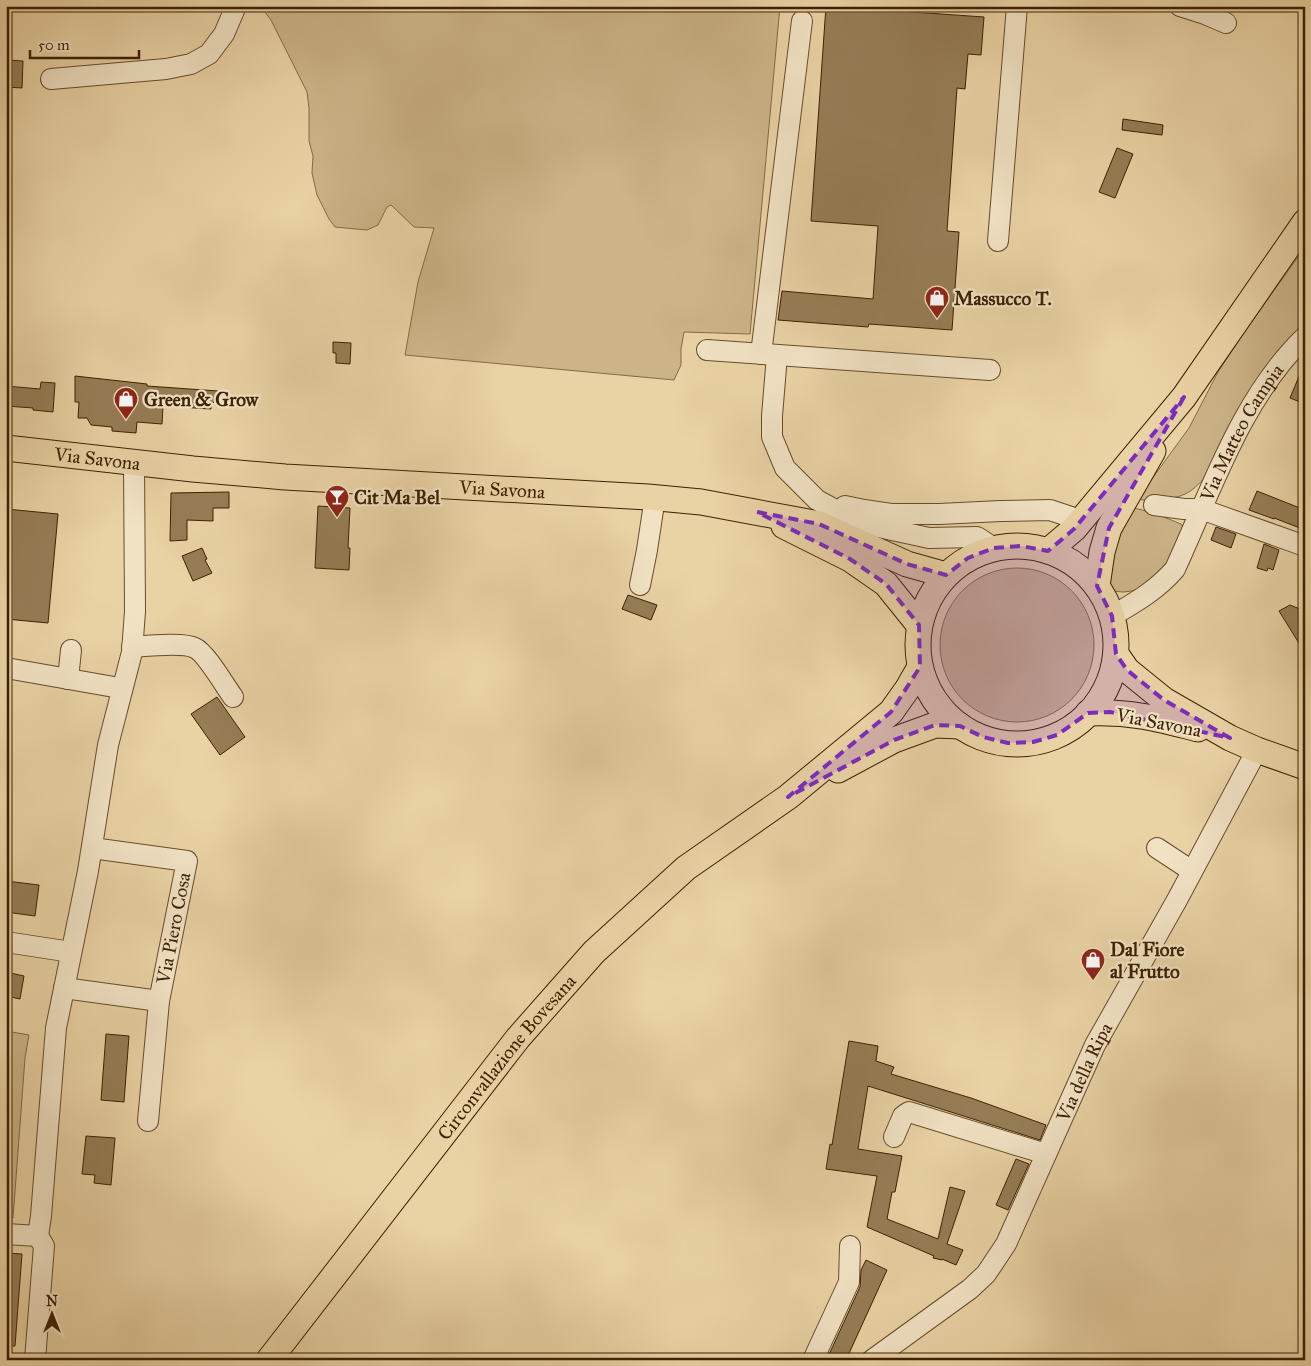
<svg xmlns="http://www.w3.org/2000/svg" width="1311" height="1366" font-family="'IM FELL Great Primer',serif">
  <style>
    .green { fill: #ccb488; stroke: #846a45 }
    .building { fill: #967d56; stroke: #3c2102 }
    .lines { fill: none; stroke-linecap: round; stroke-linejoin: round }
    .minor-casing { stroke: #674d2a; stroke-width: 22 }
    .major-casing { stroke: #3c2102; stroke-width: 27 }
    .path { stroke: #3c2102; stroke-width: 2.5; stroke-dasharray: 4 2.5; stroke-linecap: butt }
    .minor { stroke: #f1e2c4; stroke-width: 20 }
    .major { stroke: #e9d2a4; stroke-width: 25 }
    .marked { fill: #7b2cbf; fill-opacity: 0.2; stroke: #7b2cbf; stroke-width: 4; stroke-dasharray: 10 6; stroke-linejoin: round }
    .labels { text-anchor: middle; stroke-width: 4.5; stroke-linejoin: round; paint-order: stroke }
    .poi-label { font-size: 19px; font-weight: bold; fill: #3c2102; stroke: #f1e2c4; text-anchor: start }
    .street-label { font-size: 19px; fill: #3c2102; stroke: #f1e2c4 }
  </style>
  <rect width="100%" height="100%" fill="#e9d2a4"/>
  <filter id="stains"><feTurbulence type="fractalNoise" baseFrequency=".004" numOctaves="4"/><feColorMatrix values="0 0 0 0 .2 0 0 0 0 .09 0 0 0 0 .02 0 0 0 .5 -.17"/></filter>
  <radialGradient id="worn" r=".72"><stop offset=".6" stop-color="#630" stop-opacity="0"/><stop offset="1" stop-color="#630" stop-opacity=".3"/></radialGradient>
  <g class="green">
    <path d="M264,6H780L750,334L684,332L681,349V365L674,380L405,355L418,282L434,228L414,227L391,205L387,207L378,225L367,230L335,227L329,219L317,195L312,173L313,156L309,141V108L307,92L271,20L264,11Z"/>
    <path d="M1305,247V320L1301,329L1207,476C1200,482 1194,490 1185,494C1173,500 1155,499 1142,500L1138,498L1189,428L1218,372L1243,334Z"/>
    <path d="M1130,507L1154,513L1181,524L1183,527L1163,573L1151,583L1132,591L1123,592L1113,591L1109,586L1111,554Z"/>
    <circle cx="1017" cy="645" r="77"/>
    <path d="M6,1031L29,1035L25,1058L13,1218L6,1217Z"/>
  </g>
  <g class="building">
    <path d="M826,6L984,17L981,55L968,54L965,89L957,88L947,231L959,232L952,330L869,324L868,327L778,320L782,291L873,299L878,226L811,221Z"/>
    <path d="M6,60L23,61L22,88L6,87Z"/>
    <path d="M1123,119L1163,125L1162,135L1122,130Z"/>
    <path d="M1117,148L1133,154L1115,198L1099,192Z"/>
    <path d="M333,342L351,343L350,364L336,363V353H333Z"/>
    <path d="M1305,362V404L1290,398Z"/>
    <path d="M75,376L147,384V386L218,391V403L211,402V409L163,406L162,424L137,422L136,433L112,431V427L91,425L87,418H78L79,402H75Z"/>
    <path d="M41,382L55,383L53,412L33,410V408L6,406V386L40,389Z"/>
    <path d="M1257,491L1305,510V530L1274,518V519L1249,510Z"/>
    <path d="M229,492V508H213V521L187,520V540L170,541L171,493Z"/>
    <path d="M318,506L350,508L348,548H350L349,570L315,568Z"/>
    <path d="M6,509L58,514L48,623L6,619Z"/>
    <path d="M1216,527L1236,534L1231,548L1211,540Z"/>
    <path d="M1264,544L1279,550L1273,570L1268,568L1267,571L1257,568Z"/>
    <path d="M202,548L207,559L205,560L212,573L193,581L182,556Z"/>
    <path d="M628,595L657,605L651,620L622,609Z"/>
    <path d="M1290,605L1305,611V653L1279,611Z"/>
    <path d="M217,697L245,737L220,755L191,714Z"/>
    <path d="M6,881L39,885L35,916L6,912Z"/>
    <path d="M6,972L24,976L20,999L6,996Z"/>
    <path d="M106,1034L129,1036L124,1102L101,1100Z"/>
    <path d="M849,1041L878,1046L876,1061L894,1067L891,1074L971,1098L1046,1125L1040,1140L868,1086L858,1149L902,1156L895,1192H892L887,1219L938,1239L950,1187L965,1191L947,1244L963,1250L956,1265L942,1259V1260L933,1258L934,1256L867,1227L877,1176L826,1169L830,1144L832,1145Z"/>
    <path d="M86,1136L115,1138L111,1185L94,1183L95,1175L82,1174Z"/>
    <path d="M1016,1159L1029,1164L1008,1210L996,1205Z"/>
    <path d="M6,1253L22,1254L15,1346H6Z"/>
    <path d="M866,1260L887,1270L846,1360H828L827,1359L860,1287L861,1270Z"/>
  </g>
  <g class="lines">
    <defs>
      <g id="minor">
        <path d="M1180,6L1205,14L1226,23"/>
        <path d="M51,79L166,69L191,64L209,54L224,34L236,6"/>
        <path d="M998,241L1017,6"/>
        <path d="M707,350L990,370"/>
        <path d="M761,354L802,21"/>
        <path d="M777,355L772,416V437L785,468L817,500L860,523L929,538L977,537L994,548"/>
        <path d="M1154,505L1184,509H1201L1305,546"/>
        <path d="M845,506L864,510L891,514H939L1001,511L1050,510L1080,520"/>
        <path d="M640,585L647,550L655,497"/>
        <path id="s1" d="M1112,616C1136,602 1157,590 1175,569C1211,491 1242,397 1305,337"/>
        <path d="M132,647C146,646 184,642 195,648C206,653 225,686 233,697"/>
        <path d="M6,668L114,687L122,690"/>
        <path d="M68,679L71,650"/>
        <path d="M92,848L187,861L159,1001L148,1121"/>
        <path d="M1157,848L1192,871"/>
        <path d="M6,942L71,952"/>
        <path d="M64,988L159,1001"/>
        <path d="M894,1137L903,1116L909,1112L1046,1154"/>
        <path d="M6,1234L38,1236"/>
        <path d="M35,1360L44,1246L38,1236L41,1216L56,1028L88,871L108,745L132,652L135,611L134,462"/>
        <path d="M813,1360L849,1282L850,1246"/>
        <path id="s2" d="M872,1360L970,1289L986,1274L1006,1244L1095,1045L1177,900L1257,750"/>
      </g>
      <g id="major">
        <path id="s3" d="M6,448L193,469L285,477L648,497L701,502L819,524L907,564L946,575"/>
        <path d="M784,526L850,559L886,584L919,625"/>
        <circle cx="1017" cy="645" r="99"/>
        <path d="M1048,551L1074,529L1184,397L1305,222"/>
        <path d="M1097,586L1102,552L1109,528L1153,451"/>
        <path d="M1116,654L1127,670L1164,700L1230,738L1257,750L1305,767"/>
        <path d="M1088,713C1129,711 1159,719 1198,729"/>
        <path d="M838,770L894,740L935,725L960,726"/>
        <path id="s4" d="M269,1360L518,1038L594,952L686,868L788,797L891,712L908,688L920,667"/>
      </g>
    </defs>
    <use href="#minor" class="minor-casing"/>
    <use href="#major" class="major-casing"/>
    <path class="path" d="M6,1036L9,1028"/>
    <use href="#minor" class="minor"/>
    <use href="#major" class="major"/>
  </g>
  <path class="marked" d="M1184,397L1109,528L1097,586L1112,616L1116,654L1127,670L1164,700L1230,738L1110,712L1088,713L1057,735L1033,742L1008,743L983,737L960,726L935,725L894,740L788,797L891,712L920,667L919,625L886,584L850,559L757,512L819,524L907,564L946,575L968,558L994,548L1021,546L1048,551L1074,529Z"/>
  <defs>
    <symbol id="shop-pin" viewBox="-11 -11 22 30"><path d="M0 17L-7.5 6A9.5 9.5 0 1 1 7.5 6Z" fill="#8f2418" stroke="#f1e2c4"/><path d="M-5-2.5h2.3a2.7 3.5 0 0 1 5.4 0H5L5.5 6h-11ZM-1.5-2.5h3a1.5 2.3 0 0 0-3 0Z" fill="#fff"/></symbol>
    <symbol id="bar-pin" viewBox="-11 -11 22 30"><path d="M0 17L-7.5 6A9.5 9.5 0 1 1 7.5 6Z" fill="#8f2418" stroke="#f1e2c4"/><path d="M-6-5H6L.8 .8V4.5H3.5V6h-7V4.5H-.8V.8Z" fill="#fff"/></symbol>
  </defs>
  <g fill-rule="evenodd">
    <use href="#shop-pin" x="923" y="284" width="28" height="38"/>
    <use href="#shop-pin" x="112" y="385" width="28" height="38"/>
    <use href="#bar-pin" x="323" y="483" width="28" height="38"/>
    <use href="#shop-pin" x="1079" y="946" width="28" height="38"/>
  </g>
  <g class="labels">
    <g class="poi-label">
      <text x="954" y="305">Massucco T.</text>
      <text x="144" y="406">Green &amp; Grow</text>
      <text x="354" y="504">Cit Ma Bel</text>
      <text x="1110" y="956">Dal Fiore<tspan x="1110" dy="22">al Frutto</tspan></text>
    </g>
    <g class="street-label">
      <text dy="7" stroke="none"><textPath href="#s1" startOffset="231">Via Matteo Campia</textPath></text>
      <text dy="7" stroke="none"><textPath href="#s3" startOffset="92">Via Savona</textPath></text>
      <text dy="7" stroke="none"><textPath href="#s3" startOffset="498">Via Savona</textPath></text>
      <text transform="translate(1159 722) rotate(11)" y="7">Via Savona</text>
      <text transform="translate(173 928) rotate(-79)" y="7">Via Piero Cosa</text>
      <text dy="7" stroke="none"><textPath href="#s4" startOffset="385">Circonvallazione Bovesana</textPath></text>
      <text dy="7" stroke="none"><textPath href="#s2" startOffset="368">Via della Ripa</textPath></text>
    </g>
  </g>
  <rect width="1311" height="1366" fill="none" stroke="#e9d2a4" stroke-width="25"/>
  <rect x="8" y="8" width="1296" height="1351" fill="none" stroke="#3c2102" stroke-width="2.5"/>
  <rect x="12" y="12" width="1286" height="1341" fill="none" stroke="#3c2102"/>
  <g transform="translate(52 1314)" stroke="#f1e2c4" stroke-width="4" paint-order="stroke">
  <path d="M0-4L9 19L0 12L-9 19Z" fill="#3c2102"/>
  <text y="-8" font-size="14" font-weight="bold" text-anchor="middle" fill="#3c2102">N</text>
  </g>
  <path d="M30 50v8h109v-8" fill="none" stroke="#3c2102" stroke-width="2.5"/>
  <text x="38" y="50" font-size="15" fill="#3c2102" stroke="#f1e2c4" stroke-width="4" paint-order="stroke">50 m</text>
  <rect width="100%" height="100%" filter="url(#stains)"/>
  <rect width="100%" height="100%" fill="url(#worn)"/>
</svg>
